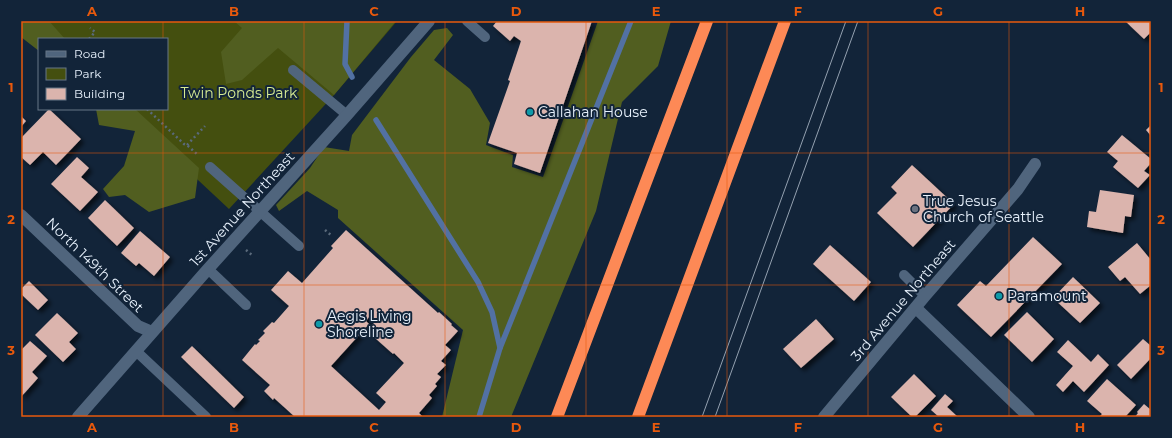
<svg xmlns="http://www.w3.org/2000/svg" width="1172" height="438" font-family="Montserrat,sans-serif">
  <style>
    .green { fill: #444f0f }
    .forest { fill: #515e20 }
    .lines { fill: none; stroke-linecap: round; stroke-linejoin: round }
    .stream { stroke: #5271a3; stroke-width: 5.5 }
    .building { fill: #dbb4ad; fill-rule: evenodd; filter: url(#shadow) }
    .path { stroke: #5a6a7b; stroke-width: 2.5; stroke-dasharray: 2 3; stroke-linecap: butt }
    .service { stroke: #50657d; stroke-width: 10 }
    .minor { stroke: #50657d; stroke-width: 12 }
    .tertiary { stroke: #50657d; stroke-width: 12 }
    .motorway { stroke: #fd8956; stroke-width: 12 }
    .tram { stroke: #94a1b0; stroke-width: 1 }
    .grid { fill: none; stroke: #e8590c; stroke-width: 1; stroke-opacity: 0.55 }
    .culture-dot { fill: #0f9aa8; stroke: #122439; stroke-width: 1.5 }
    .worship-dot { fill: #6b7280; stroke: #122439; stroke-width: 1.5 }
    .labels { text-anchor: middle; stroke-width: 4; stroke-linejoin: round; paint-order: stroke }
    .park-label { font-size: 14px; fill: #d7ec92; stroke: #122439 }
    .poi-label { font-size: 14px; fill: #e7f1fc; stroke: #122439; text-anchor: start }
    .street-label { font-size: 14px; fill: #e7f1fc; stroke: #122439 }
    .neatline { fill: none; stroke: #e8590c; stroke-width: 1.5 }
    .grid-label { font-size: 13px; text-anchor: middle; font-weight: bold; fill: #e8590c }
  </style>
  <defs>
    <filter id="shadow"><feDropShadow dx="3.5" dy="3.5" stdDeviation="2" flood-color="#0009"/></filter>
  </defs>
  <rect width="100%" height="100%" fill="#122439"/>
  <path class="green" d="M27,21H397L334,95L229,209L122,109H167V39H47Z"/>
  <g class="forest">
    <path d="M21,21H49L65,39H39V51L21,37Z"/>
    <path d="M234,21H396L334,95L278,48L242,80L226,84L221,52L242,28Z"/>
    <path d="M598,21H671L658,66L622,102L596,211L511,417H442L463,330L338,218V210L307,191L279,211L276,205L310,168L324,147L349,151L352,135L411,57L434,30L447,28L453,35L434,60L470,89L490,123L486,145L513,155L512,167L543,177Z"/>
    <path d="M96,109H135L199,168L195,198L149,212L125,195L109,197L103,189L124,166L135,131L99,125Z"/>
  </g>
  <g class="lines">
    <g class="stream">
      <path d="M347,21L345,64L352,77"/>
      <path d="M376,120L478,282L492,312L500,348L479,417"/>
      <path d="M500,348L631,21"/>
    </g>
  </g>
  <g class="building">
    <path d="M497,21H592L540,173L514,164L517,153L488,143L510,81L508,80L521,41L514,36L510,41L493,26Z"/>
    <path d="M1125,21H1151V32L1144,39Z"/>
    <path d="M49,109L81,139L56,165L43,152L30,165L21,157V138Z"/>
    <path d="M21,116L26,121L21,127Z"/>
    <path d="M1151,125V136L1146,130Z"/>
    <path d="M1122,135L1151,159V163L1144,171L1150,175L1138,188L1113,167L1118,161L1107,152Z"/>
    <path d="M77,157L89,168L81,177L98,192L80,211L51,184Z"/>
    <path d="M912,165L954,204L913,247L877,213L897,193L891,187Z"/>
    <path d="M1100,190L1134,195L1131,217L1125,216L1123,233L1087,227L1089,211L1096,212Z"/>
    <path d="M105,200L134,228L117,246L88,218Z"/>
    <path d="M346,230L438,313L439,312L452,324L451,325L458,331L445,345L451,350L441,361L446,365L437,374L441,377L435,384L437,386L429,395L432,398L419,413L423,417H295L274,398L273,400L264,391L270,385L242,360L255,344L256,345L260,341L258,340L265,333L263,331L272,322L274,323L289,306L271,290L288,271L302,283L333,248L331,246ZM369,317L375,322L368,330L376,337L375,338L393,354L394,353L404,363L376,393L386,402L379,410L331,366L369,324L366,321Z"/>
    <path d="M140,231L170,257L154,276L139,263L136,266L121,253Z"/>
    <path d="M1033,237L1062,264L991,337L957,305L980,281L986,286Z"/>
    <path d="M1137,243L1151,260V285L1140,294L1125,277L1120,281L1108,267Z"/>
    <path d="M830,245L871,282L854,301L813,264Z"/>
    <path d="M1073,277L1100,303L1080,323L1053,298Z"/>
    <path d="M29,281L48,300L38,310L21,294V289Z"/>
    <path d="M1027,312L1054,339L1032,362L1004,335Z"/>
    <path d="M57,313L78,333L69,342L76,349L63,362L35,335Z"/>
    <path d="M816,319L834,339L801,368L783,349Z"/>
    <path d="M1143,339L1151,346V358L1131,379L1117,365Z"/>
    <path d="M1068,340L1091,362L1098,354L1109,365L1084,392L1073,381L1063,392L1056,385L1073,366L1057,352Z"/>
    <path d="M30,341L47,356L32,372L38,378L21,397V350Z"/>
    <path d="M192,346L244,397L234,408L181,357Z"/>
    <path d="M914,374L936,396L915,417H912L891,397Z"/>
    <path d="M1107,379L1136,405L1125,417H1099L1102,414L1087,401Z"/>
    <path d="M945,394L953,401L947,407L958,417H939L931,410Z"/>
    <path d="M1144,404L1151,410V417H1135L1138,413L1137,412Z"/>
  </g>
  <g class="lines">
    <g class="path">
      <path d="M89,39L95,32L90,28"/>
      <path d="M147,109L184,144L187,145L198,155"/>
      <path d="M187,145L205,126"/>
      <path d="M325,230L332,236"/>
      <path d="M246,250L252,255"/>
    </g>
    <g class="service">
      <path d="M467,21L485,37"/>
      <path d="M293,70L347,115"/>
      <path d="M210,167L299,246"/>
      <path d="M208,269L246,305"/>
      <path d="M904,275L925,296"/>
      <path d="M136,351L206,417"/>
    </g>
    <g class="minor">
      <path d="M21,215L138,326L152,332"/>
      <path d="M916,308L1029,417"/>
      <path d="M824,417L925,296L1018,189L1035,164"/>
    </g>
    <path class="tertiary" d="M78,417L208,269L347,115L429,21"/>
    <g class="motorway">
      <path d="M557,417L707,21"/>
      <path d="M638,417L785,21"/>
    </g>
    <g class="tram">
      <path d="M702,417L846,21"/>
      <path d="M715,417L858,21"/>
    </g>
  </g>
  <path class="grid" d="M163,21V39M304,21V417M445,21V417M586,21V417M727,21V417M868,21V417M1009,21V417M163,109V417M21,153H1151M21,285H1151"/>
  <g class="culture-dot">
    <circle cx="530" cy="112" r="4"/>
    <circle cx="999" cy="296" r="4"/>
    <circle cx="319" cy="324" r="4"/>
  </g>
  <circle class="worship-dot" cx="915" cy="209" r="4"/>
  <g class="labels">
    <g class="park-label">
      <text x="239" y="98">Twin Ponds Park</text>
    </g>
    <g class="poi-label">
      <text x="538" y="117">Callahan House</text>
      <text x="923" y="206">True Jesus<tspan x="923" dy="16">Church of Seattle</tspan></text>
      <text x="1007" y="301">Paramount</text>
      <text x="327" y="321">Aegis Living<tspan x="327" dy="16">Shoreline</tspan></text>
    </g>
    <g class="street-label">
      <text transform="translate(242 209) rotate(-48)" y="5">1st Avenue Northeast</text>
      <text transform="translate(95 265) rotate(44)" y="5">North 149th Street</text>
      <text transform="translate(903 300) rotate(-50)" y="5">3rd Avenue Northeast</text>
    </g>
  </g>
  <rect width="1172" height="438" fill="none" stroke="#122439" stroke-width="44"/>
  <rect x="38" y="38" width="130" height="72" fill="#122439" stroke="#677687"/>
  <rect x="46" y="51" width="20" height="6" fill="#50657d" stroke="#677687"/>
  <text x="74" y="58" font-size="12" fill="#e7f1fc">Road</text>
  <rect x="46" y="68" width="20" height="12" fill="#444f0f" stroke="#677687"/>
  <text x="74" y="78" font-size="12" fill="#e7f1fc">Park</text>
  <rect x="46" y="88" width="20" height="12" fill="#dbb4ad" stroke="#677687"/>
  <text x="74" y="98" font-size="12" fill="#e7f1fc">Building</text>
  <rect x="22" y="22" width="1128" height="394" class="neatline"/>
  <g class="grid-label">
    <text x="92" y="16">A</text>
    <text x="234" y="16">B</text>
    <text x="374" y="16">C</text>
    <text x="516" y="16">D</text>
    <text x="656" y="16">E</text>
    <text x="798" y="16">F</text>
    <text x="938" y="16">G</text>
    <text x="1080" y="16">H</text>
    <text x="11" y="92">1</text>
    <text x="1161" y="92">1</text>
    <text x="11" y="224">2</text>
    <text x="1161" y="224">2</text>
    <text x="11" y="355">3</text>
    <text x="1161" y="355">3</text>
    <text x="92" y="432">A</text>
    <text x="234" y="432">B</text>
    <text x="374" y="432">C</text>
    <text x="516" y="432">D</text>
    <text x="656" y="432">E</text>
    <text x="798" y="432">F</text>
    <text x="938" y="432">G</text>
    <text x="1080" y="432">H</text>
  </g>
</svg>
